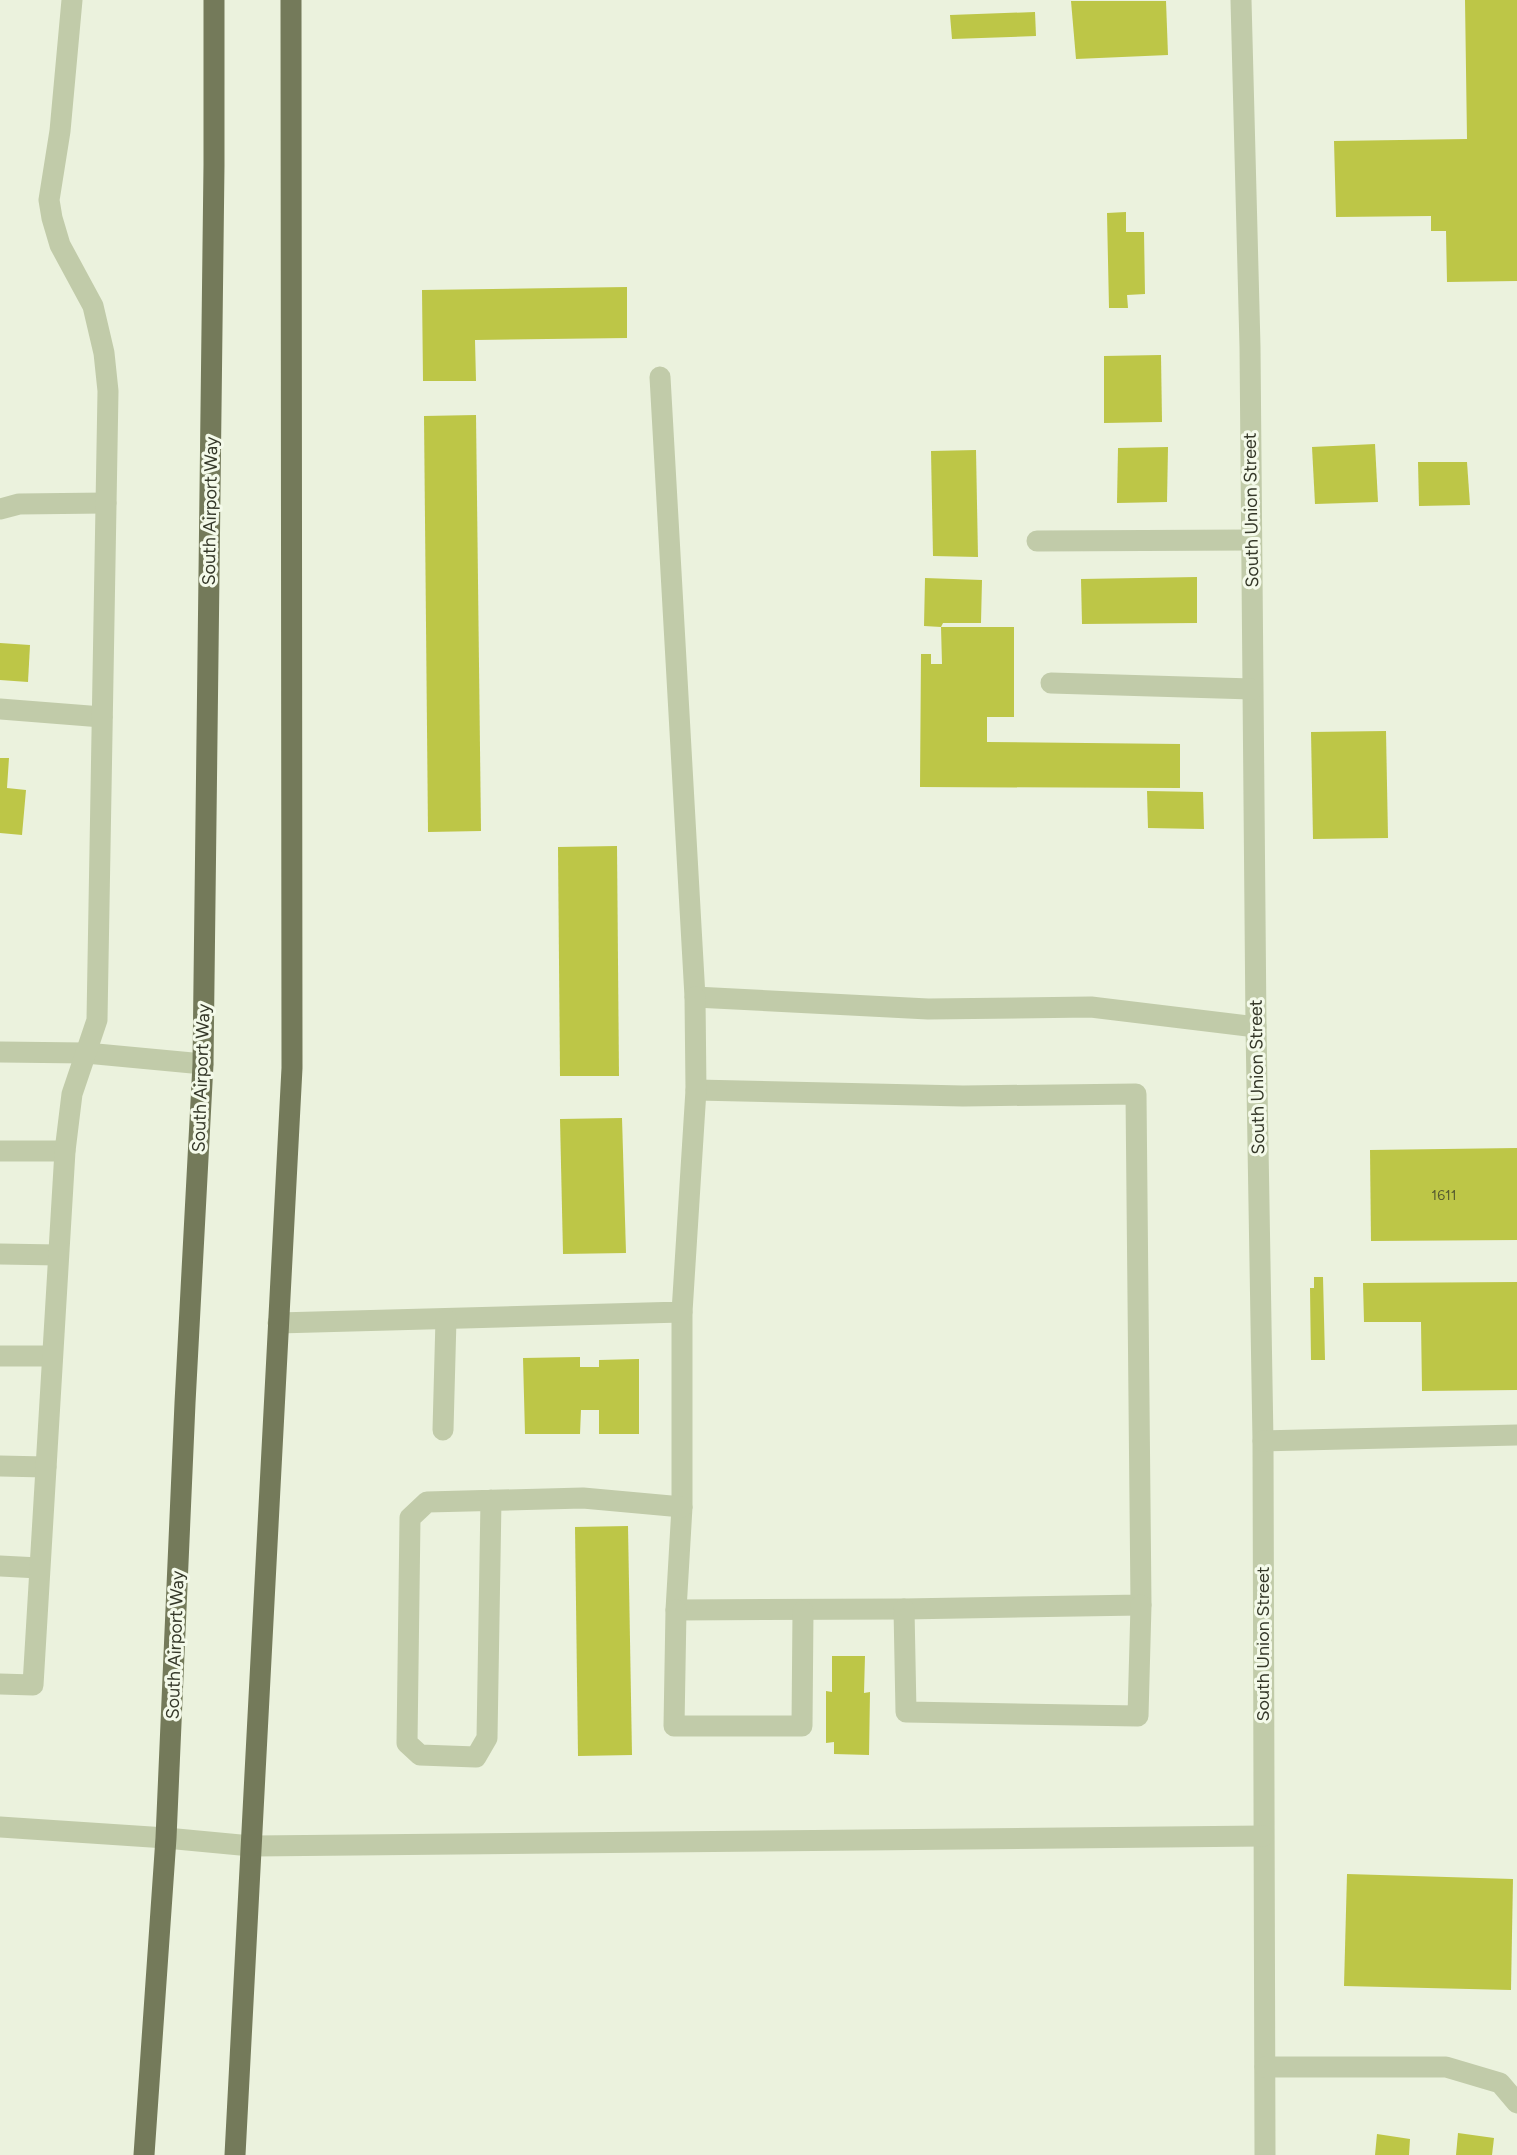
<svg xmlns="http://www.w3.org/2000/svg" width="1517" height="2155" font-family="Figtree,sans-serif">
  <style>
    .building { fill: #bdc647 }
    .lines { fill: none; stroke-linecap: round; stroke-linejoin: round }
    .minor { stroke: #c1cba9; stroke-width: 21 }
    .major { stroke: #747a5a; stroke-width: 21 }
    .labels { text-anchor: middle; stroke-width: 6; stroke-linejoin: round; paint-order: stroke }
    .number-label { font-size: 14px; fill: #575c30 }
    .street-label { font-size: 18px; fill: #353829; stroke: #f4faea }
  </style>
  <rect width="100%" height="100%" fill="#ebf2dd"/>
  <g class="building">
    <path d="M1465,0H1517V281L1447,282L1446,231H1431V216L1336,217L1334,141L1467,139Z"/>
    <path d="M1071,1H1166L1168,55L1076,59Z"/>
    <path d="M1035,12L1036,36L952,39L950,15Z"/>
    <path d="M1126,212V232H1144L1145,294L1127,295L1128,308H1109L1107,213Z"/>
    <path d="M627,287V338L475,340L476,381H423L422,290Z"/>
    <path d="M1161,355L1162,422L1104,423V356Z"/>
    <path d="M476,415L481,831L428,832L424,416Z"/>
    <path d="M1375,444L1378,502L1315,504L1312,447Z"/>
    <path d="M1168,447L1167,502L1117,503L1118,448Z"/>
    <path d="M976,450L978,557L933,556L931,451Z"/>
    <path d="M1418,462H1467L1470,505L1419,506Z"/>
    <path d="M1197,577V623L1082,624L1081,579Z"/>
    <path d="M925,578L982,580L981,623H943L941,627L924,626Z"/>
    <path d="M941,627H1014V717H987V742L1180,744V788L920,787L921,654H931V664H942Z"/>
    <path d="M0,643L30,645L28,682L0,680Z"/>
    <path d="M1386,731L1388,838L1313,839L1311,732Z"/>
    <path d="M0,758H9L7,788L26,790L22,835L0,833Z"/>
    <path d="M1147,791L1203,792L1204,829L1148,828Z"/>
    <path d="M617,846L619,1076H560L558,847Z"/>
    <path d="M622,1118L626,1253L563,1254L560,1119Z"/>
    <path d="M1517,1148V1240L1371,1241L1370,1150Z"/>
    <path d="M1314,1277H1323L1325,1360H1311L1310,1288H1314Z"/>
    <path d="M1517,1282V1390L1422,1391L1421,1322H1364L1363,1283Z"/>
    <path d="M580,1357V1367H599V1360L639,1359V1434H599V1410H581L580,1434H525L523,1358Z"/>
    <path d="M628,1526L632,1755L578,1756L575,1527Z"/>
    <path d="M832,1656H865L864,1693L870,1692L869,1755L834,1754V1742L826,1743V1691L832,1692Z"/>
    <path d="M1347,1874L1513,1879L1511,1990L1344,1986Z"/>
    <path d="M1458,2133L1494,2138L1492,2155H1456Z"/>
    <path d="M1377,2134L1410,2139L1409,2155H1375Z"/>
  </g>
  <g class="lines">
    <g class="minor">
      <path d="M1241,0L1250,347L1256,1027L1263,1441L1265,2155"/>
      <path d="M660,377L695,997L928,1009L1091,1007L1256,1027"/>
      <path d="M0,509L19,504L106,503"/>
      <path d="M1037,541L1251,540"/>
      <path d="M1051,683L1252,689"/>
      <path d="M0,709L102,717"/>
      <path d="M0,1052L86,1053L203,1064"/>
      <path d="M0,1151H65"/>
      <path d="M0,1254L58,1255"/>
      <path d="M682,1312V1507L676,1610L904,1609L1141,1605L1136,1094L963,1096L696,1090"/>
      <path d="M278,1323L682,1312L696,1090L695,997"/>
      <path d="M0,1356H52"/>
      <path d="M443,1430L446,1319"/>
      <path d="M1263,1441L1517,1435"/>
      <path d="M0,1466L46,1467"/>
      <path d="M491,1500L487,1738L476,1757L420,1755L407,1743L410,1518L427,1502L583,1498L682,1507"/>
      <path d="M0,1566L39,1568"/>
      <path d="M904,1609L906,1712L1138,1716L1141,1605"/>
      <path d="M676,1610L674,1726H802L803,1611"/>
      <path d="M0,1684L33,1685L65,1151L72,1094L97,1020L108,391L104,353L93,306L60,245L52,218L49,200L60,131L72,0"/>
      <path d="M0,1827L166,1838L251,1846L1263,1836"/>
      <path d="M1265,2067H1446L1500,2083L1517,2103"/>
    </g>
    <g class="major">
      <path d="M144,2155L166,1838L185,1403L203,1064L214,165V0"/>
      <path d="M235,2155L292,1068L291,0"/>
    </g>
  </g>
  <g class="labels">
    <g class="number-label">
      <text x="1444" y="1200">1611</text>
    </g>
    <g class="street-label">
      <text transform="translate(1251 510) rotate(-91)" y="6">South Union Street</text>
      <text transform="translate(210 511) rotate(-89)" y="6">South Airport Way</text>
      <text transform="translate(1257 1077) rotate(-91)" y="6">South Union Street</text>
      <text transform="translate(201 1078) rotate(-88)" y="6">South Airport Way</text>
      <text transform="translate(1263 1644) rotate(-90)" y="6">South Union Street</text>
      <text transform="translate(175 1645) rotate(-88)" y="6">South Airport Way</text>
    </g>
  </g>
</svg>
